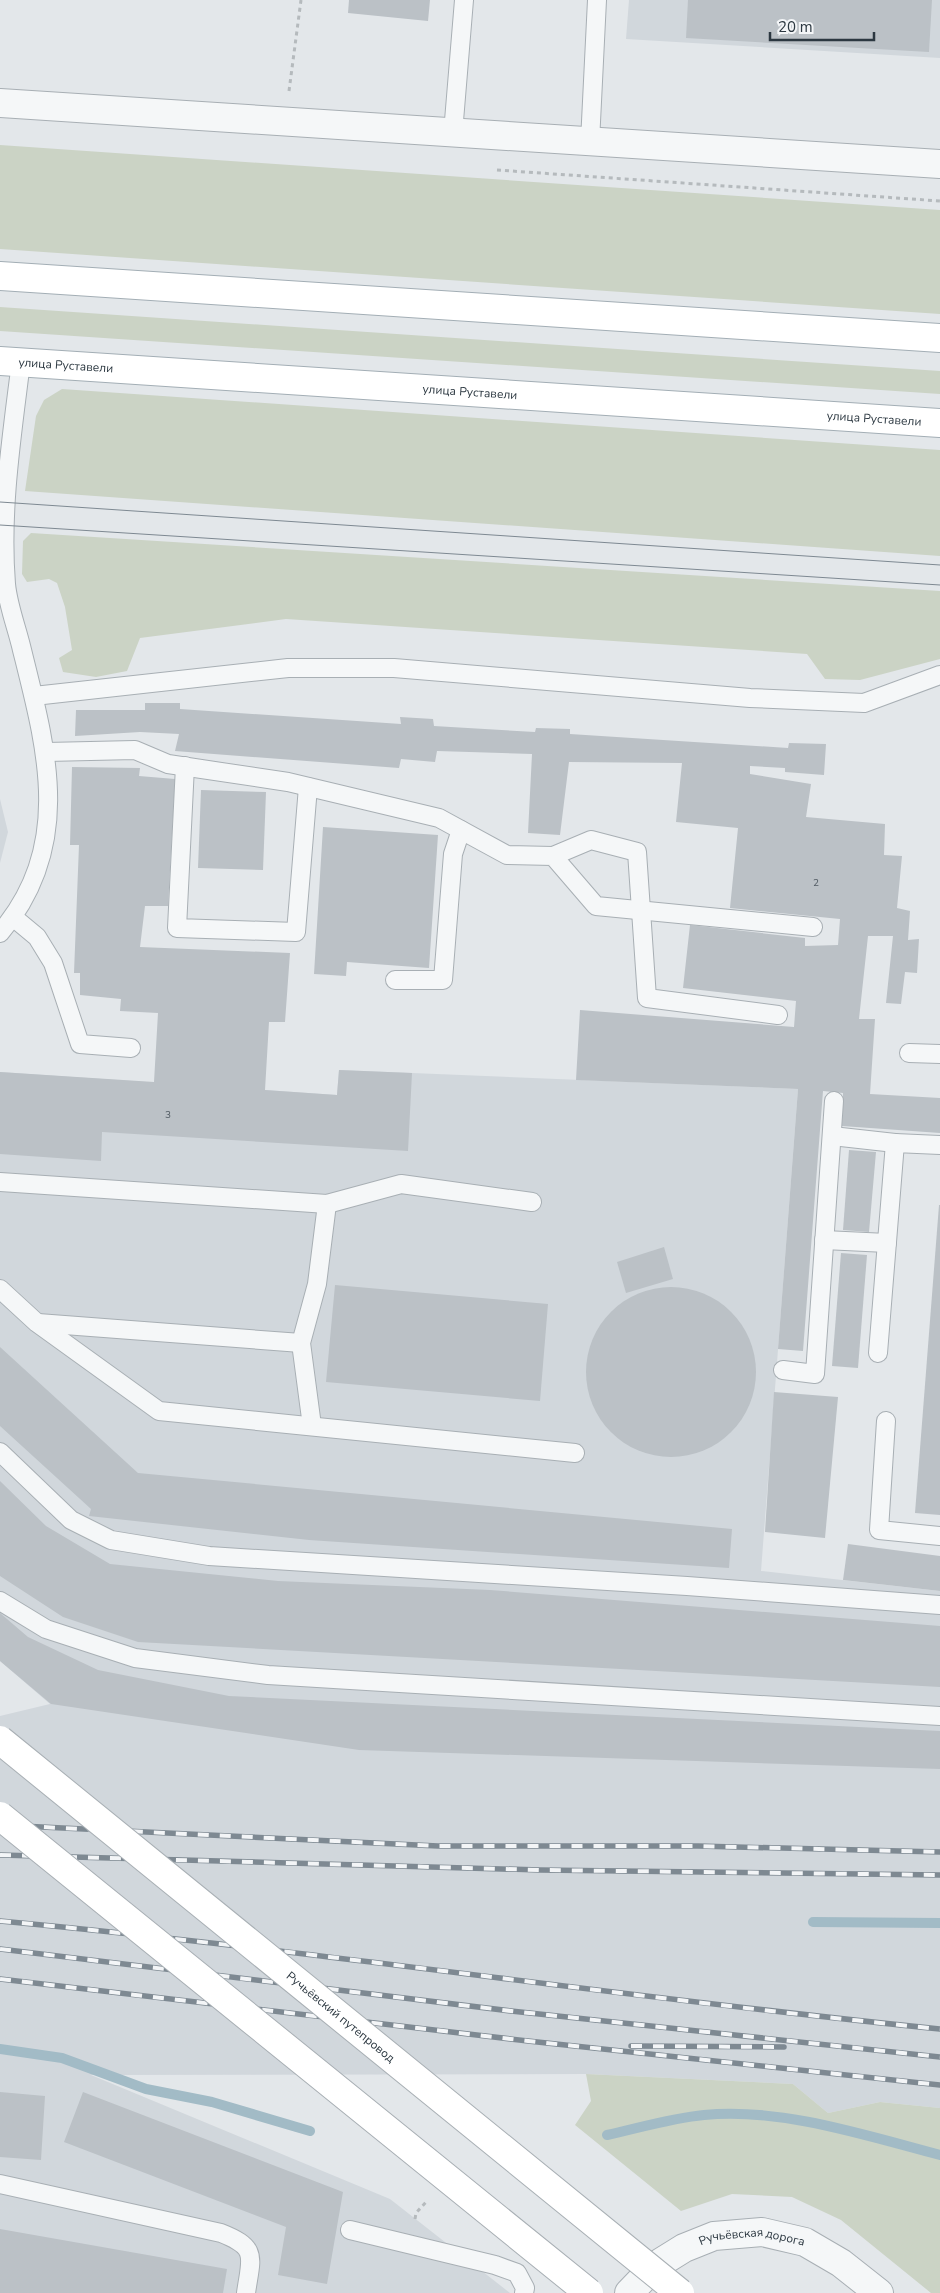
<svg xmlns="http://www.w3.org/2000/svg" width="940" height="2293" font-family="'Nunito Sans',sans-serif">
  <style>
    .built { fill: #d1d7dc }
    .green { fill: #cbd3c5 }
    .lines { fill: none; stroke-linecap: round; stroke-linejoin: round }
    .stream { stroke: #a2bbc6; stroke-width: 10 }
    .building { fill: #bbc1c6 }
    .service-casing { stroke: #a8afb4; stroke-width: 20 }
    .minor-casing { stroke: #a8afb4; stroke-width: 30 }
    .primary-casing { stroke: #a3aeb5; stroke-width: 30 }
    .path { stroke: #b5babd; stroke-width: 3; stroke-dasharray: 4 4; stroke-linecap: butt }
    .service { stroke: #f5f7f8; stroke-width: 18 }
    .minor { stroke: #f5f7f8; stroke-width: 28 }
    .primary { stroke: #fff; stroke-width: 28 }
    .tram { stroke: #7e8992; stroke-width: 1 }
    .rail-casing { stroke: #7e8992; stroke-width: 5.5 }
    .rail { stroke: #f3f5f7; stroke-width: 4; stroke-dasharray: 11; stroke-linecap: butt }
    .secondary-bridge-casing { stroke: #a8afb4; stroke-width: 30; stroke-linecap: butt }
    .secondary-bridge { stroke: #fff; stroke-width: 28 }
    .labels { text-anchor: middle; stroke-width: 5; stroke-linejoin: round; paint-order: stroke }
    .number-label { font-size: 10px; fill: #505a62 }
    .street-label { font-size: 12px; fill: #2c3841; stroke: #f3f5f7 }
  </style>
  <rect width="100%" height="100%" fill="#e3e7ea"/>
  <g class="built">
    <path d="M629,0H940V58L626,39Z"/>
    <path d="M0,799L8,832L0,863Z"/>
    <path d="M339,1070L798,1089L761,1571L940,1591V2108L880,2102L828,2113L793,2084L586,2074L91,2075L390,2199L510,2293H0V1716L50,1704L0,1661V1072L337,1095Z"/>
  </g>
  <g class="green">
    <path d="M0,145L940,210V314L0,249Z"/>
    <path d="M0,307L940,371V394L0,331Z"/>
    <path d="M62,389L940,450V556L25,491L36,416L44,400Z"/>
    <path d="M31,533L940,591V659L860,680L825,679L807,654L286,619L140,638L127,671L96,677L63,672L59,658L72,650L65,607L57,583L49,579L27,582L22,574L23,541Z"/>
    <path d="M586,2074L793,2084L828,2113L880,2102L940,2108V2293H931L841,2220L792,2197L732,2194L681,2211L575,2125L591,2101Z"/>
  </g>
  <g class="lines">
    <g class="stream">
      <path d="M813,1922L940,1923"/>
      <path d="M0,2049L62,2058L146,2089L212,2102L310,2131"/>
      <path d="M607,2135C639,2128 672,2118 704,2115C779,2107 868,2136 940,2155"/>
    </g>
  </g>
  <g class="building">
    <path d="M349,0H430L428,21L348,13Z"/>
    <path d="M688,0H932L929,52L686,38Z"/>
    <path d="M145,703H180V709L401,724L400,717L433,719L434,726L535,732L536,728L570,729V734L788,748L789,743L826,744L824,775L785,772V768L750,766V774L811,784L806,817L885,824L884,855L902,856L897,908L910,911L908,940L919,939L917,973L905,972L901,1004L886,1003L893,936H868L859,1019H875L870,1094L940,1098V1133L842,1126L843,1093L823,1091L803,1351L778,1349L798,1089L576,1080L580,1010L794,1027L796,1001L683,988L690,925L805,938V946L838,945L840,919L730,908L738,828L676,822L682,763L569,762L560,835L528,833L532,754L437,751L435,762L401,759L399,768L175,751L179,734L140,732L75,736L76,710H145Z"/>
    <path d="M72,767L140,768L139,776L175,779L168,906H145L140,947L290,953L285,1022H269L265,1090L337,1095L339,1070L412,1073L408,1151L102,1132L101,1161L0,1154V1072L154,1082L158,1013L120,1011L121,999L80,995V973H74L79,845H70Z"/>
    <path d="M201,790L266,792L263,870L198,868Z"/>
    <path d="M323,827L438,835L429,968L347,962L346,976L314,974Z"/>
    <path d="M849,1150L876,1152L869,1232L843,1230Z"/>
    <path d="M939,1205H940V1515L915,1513Z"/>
    <path d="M664,1247L673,1279L626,1293L617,1262Z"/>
    <path d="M841,1253L867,1255L858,1368L832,1366Z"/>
    <path d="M335,1285L548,1304L540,1401L326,1382Z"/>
    <circle cx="671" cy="1372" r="85"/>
    <path d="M0,1347L138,1473L732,1529L729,1568L309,1540L89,1516L91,1509L0,1426Z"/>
    <path d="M774,1392L838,1397L825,1538L765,1532Z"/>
    <path d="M0,1481L46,1526L110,1564L278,1581L490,1590L940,1626V1687L138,1642L63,1617L0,1576Z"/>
    <path d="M848,1544L940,1556V1591L843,1580Z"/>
    <path d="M0,1613L28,1637L98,1670L229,1696L940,1731V1769L359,1750L51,1704L0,1661Z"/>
    <path d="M0,2092L45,2096L41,2160L0,2157Z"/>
    <path d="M83,2092L343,2192L327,2284L278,2275L286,2227L64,2142Z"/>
    <path d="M0,2229L227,2269L223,2293H0Z"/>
  </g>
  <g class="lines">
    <defs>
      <g id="service">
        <path d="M453,133L464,0"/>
        <path d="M590,142L597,0"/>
        <path d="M34,696L288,668H394L750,698L864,703L940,675"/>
        <path d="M46,752L135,750L168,764L288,782L439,818L507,855L553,856L596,906L813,927"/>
        <path d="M185,766L177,928L296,932L308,787"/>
        <path d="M553,856L591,840L637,852L647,998L778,1015"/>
        <path d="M13,917L37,937L53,963L80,1044L131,1048"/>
        <path d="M0,933C74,846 47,750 22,650C17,628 8,606 6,584C0,510 12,435 21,362"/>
        <path d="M395,980H443L453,854L461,830"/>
        <path d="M909,1053L940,1054"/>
        <path d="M832,1136L895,1143"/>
        <path d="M0,1182L327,1204L401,1184L532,1202"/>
        <path d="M824,1240L887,1243"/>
        <path d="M0,1289L37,1323L159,1411L575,1453"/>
        <path d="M38,1323L301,1343"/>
        <path d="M878,1353L895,1143L940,1145"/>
        <path d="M783,1370L815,1374L834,1101"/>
        <path d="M886,1421L879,1530L940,1536"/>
        <path d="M312,1426L301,1343L317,1284L327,1204"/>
        <path d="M0,1452L71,1520L111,1540L209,1556L687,1586L940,1605"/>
        <path d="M0,1601L46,1629L135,1658L268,1675L940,1716"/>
        <path d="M0,2184L221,2233C259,2248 251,2257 246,2293"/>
        <path d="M350,2230L495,2265L517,2273L525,2288L524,2293"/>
      </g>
      <g id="minor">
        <path d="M0,103L940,164"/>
        <path id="s1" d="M629,2293L655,2266L684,2248L714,2236L762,2232L805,2242L841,2263L879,2293"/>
      </g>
      <g id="primary">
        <path d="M0,276L940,338"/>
        <path id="s2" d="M0,361L940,423"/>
      </g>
    </defs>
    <use href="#service" class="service-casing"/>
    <use href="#minor" class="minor-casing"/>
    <use href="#primary" class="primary-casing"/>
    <g class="path">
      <path d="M289,91L301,0"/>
      <path d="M497,170L940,201"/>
      <path d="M415,2219L416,2213L426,2202"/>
    </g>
    <use href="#service" class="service"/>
    <use href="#minor" class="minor"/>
    <use href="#primary" class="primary"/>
    <g class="tram">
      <path d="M0,502L940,565"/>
      <path d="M0,525L940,585"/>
    </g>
    <defs>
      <g id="rail">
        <path d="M0,1825L438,1846H698L940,1852"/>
        <path d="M0,1855L540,1870L940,1875"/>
        <path d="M0,1921C314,1950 626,1998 940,2029"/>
        <path d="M0,1949L511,2011L940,2057"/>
        <path d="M0,1979L528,2041L940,2085"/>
        <path d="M631,2046L784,2047"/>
      </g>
    </defs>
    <use href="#rail" class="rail-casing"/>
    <use href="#rail" class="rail"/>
    <defs>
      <g id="secondary-bridge">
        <path id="s3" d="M0,1740L680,2293"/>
        <path d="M0,1816L589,2293"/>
      </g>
    </defs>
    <use href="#secondary-bridge" class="secondary-bridge-casing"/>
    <use href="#secondary-bridge" class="secondary-bridge"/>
  </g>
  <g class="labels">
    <g class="number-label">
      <text x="816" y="886">2</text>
      <text x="168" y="1118">3</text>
    </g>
    <g class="street-label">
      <text dy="4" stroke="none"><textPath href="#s2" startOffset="66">улица Руставели</textPath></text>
      <text dy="4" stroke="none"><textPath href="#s2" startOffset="471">улица Руставели</textPath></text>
      <text dy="4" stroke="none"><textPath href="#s2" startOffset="876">улица Руставели</textPath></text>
      <text dy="4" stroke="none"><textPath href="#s3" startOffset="439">Ручьёвский путепровод</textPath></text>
      <text dy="4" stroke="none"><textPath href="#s1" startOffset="142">Ручьёвская дорога</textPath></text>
    </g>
  </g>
  <path d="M770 32v8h104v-8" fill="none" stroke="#2c3841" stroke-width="2.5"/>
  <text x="778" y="32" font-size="15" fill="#2c3841" stroke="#f3f5f7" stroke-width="4" paint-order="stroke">20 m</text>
</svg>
